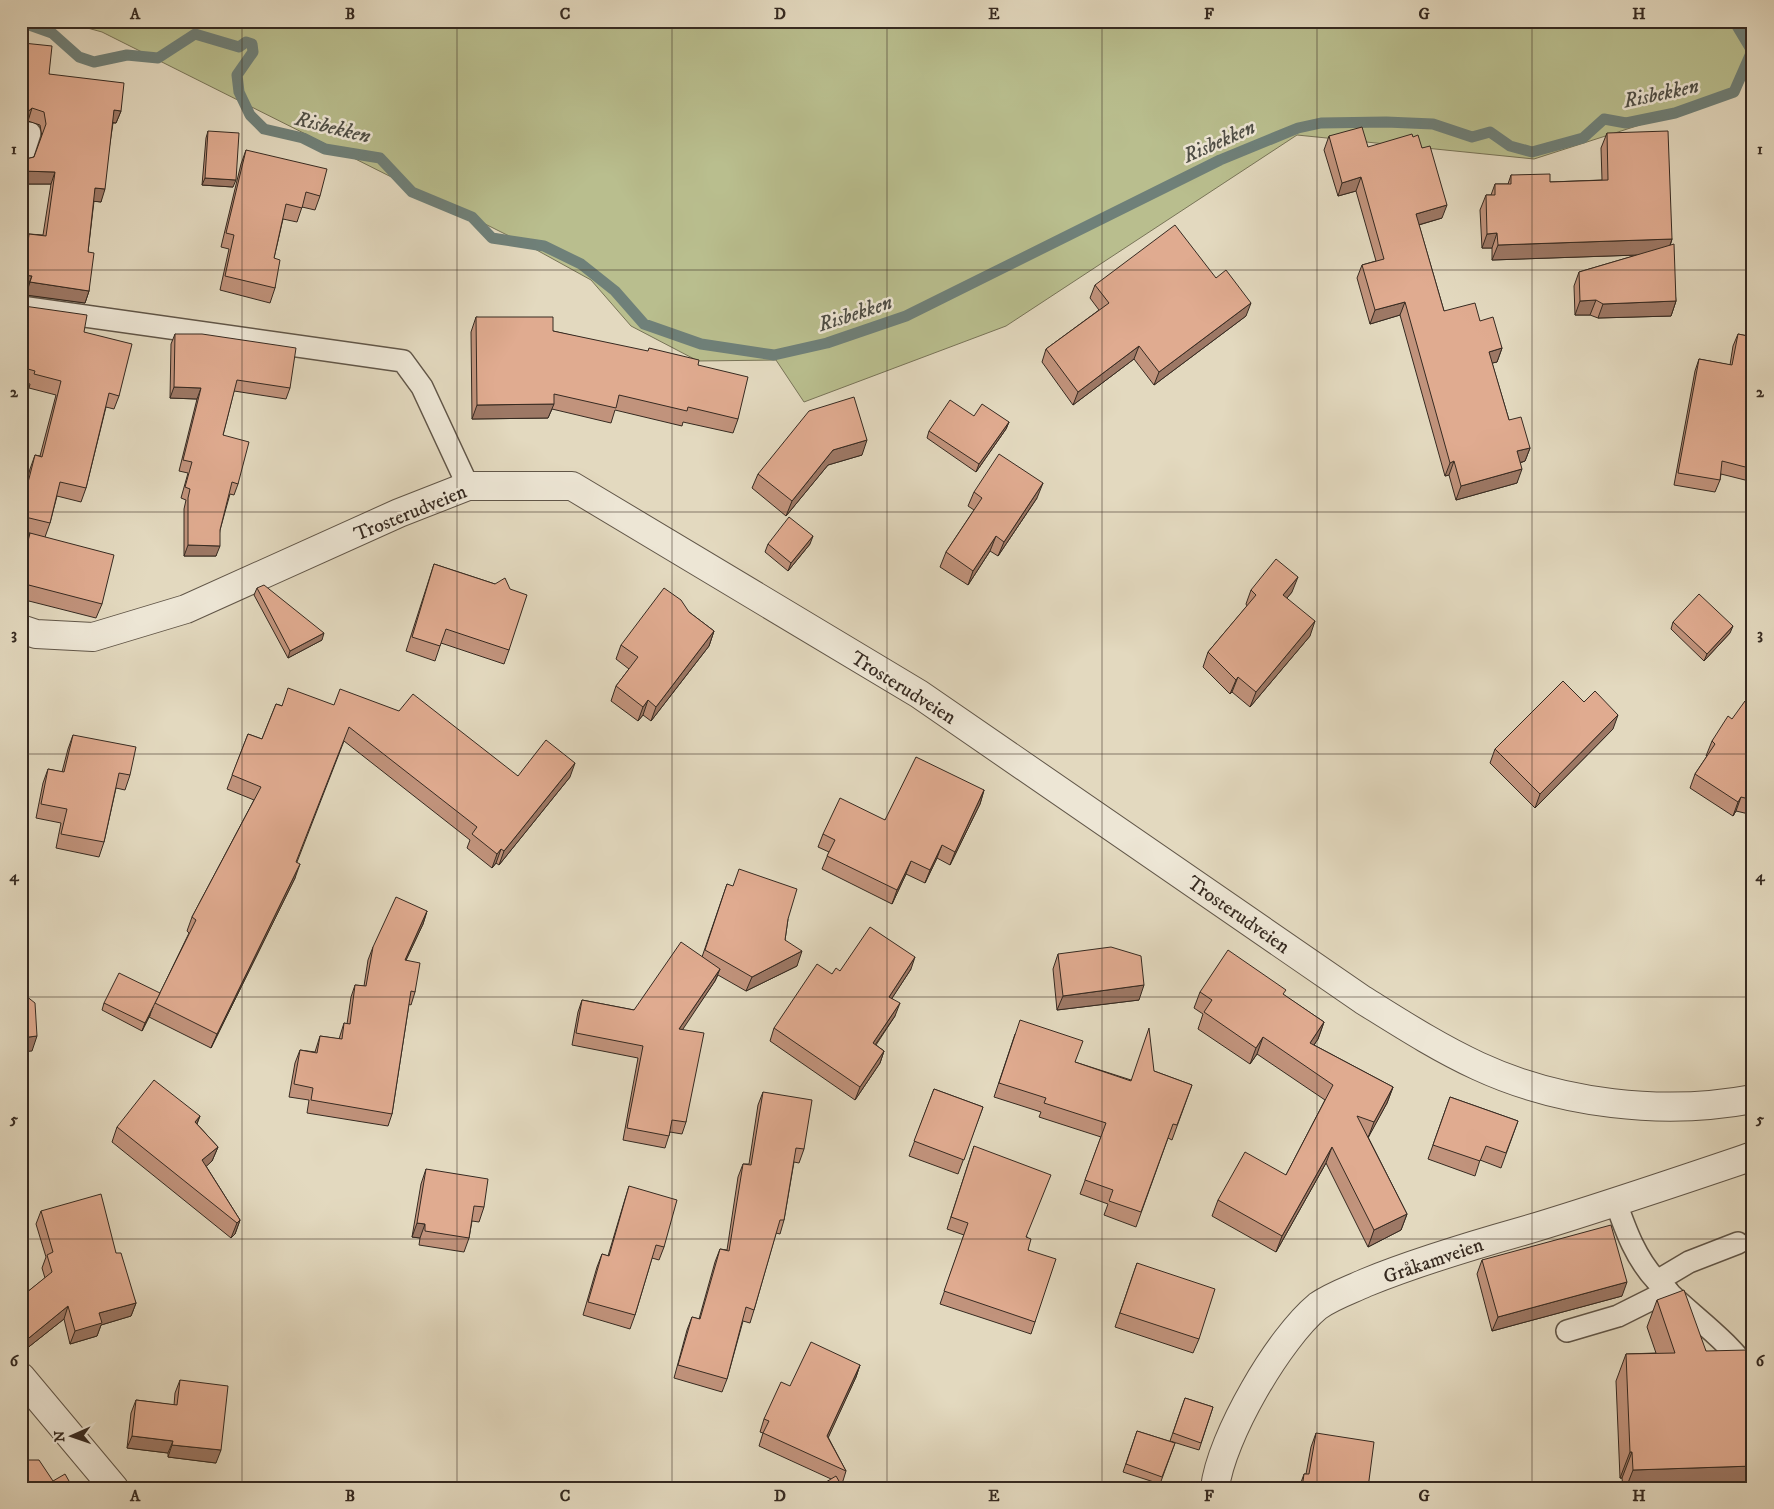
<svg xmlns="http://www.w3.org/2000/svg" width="1774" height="1509" font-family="'IM FELL DW Pica',serif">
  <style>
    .green { fill: #b9be8e; stroke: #787458 }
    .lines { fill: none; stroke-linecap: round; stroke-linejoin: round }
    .stream { stroke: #6f8079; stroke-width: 11 }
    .service-casing { stroke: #615648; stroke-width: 24 }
    .minor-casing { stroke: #615648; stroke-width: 30 }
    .tertiary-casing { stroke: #615648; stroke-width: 30 }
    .service { stroke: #ede6d5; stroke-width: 21 }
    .minor { stroke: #ede6d5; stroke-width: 28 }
    .tertiary { stroke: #ede6d5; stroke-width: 28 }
    .wall { fill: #c1937c; stroke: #362a21 }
    .shaded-wall { fill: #9d7865; stroke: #362a21 }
    .building { fill: #e0ab90; stroke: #362a21 }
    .grid { fill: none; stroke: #362a21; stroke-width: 1; stroke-opacity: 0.55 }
    .labels { text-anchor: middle; stroke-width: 5; stroke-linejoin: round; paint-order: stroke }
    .street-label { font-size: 20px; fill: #362a21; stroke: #ede6d5 }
    .water-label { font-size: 21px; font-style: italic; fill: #4e4e46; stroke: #ede6d5 }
    .neatline { fill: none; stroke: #362a21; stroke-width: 2 }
    .grid-label { font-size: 16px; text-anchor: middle; font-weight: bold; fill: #362a21 }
  </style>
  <rect width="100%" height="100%" fill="#e3d9bf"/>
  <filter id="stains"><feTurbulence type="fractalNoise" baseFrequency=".004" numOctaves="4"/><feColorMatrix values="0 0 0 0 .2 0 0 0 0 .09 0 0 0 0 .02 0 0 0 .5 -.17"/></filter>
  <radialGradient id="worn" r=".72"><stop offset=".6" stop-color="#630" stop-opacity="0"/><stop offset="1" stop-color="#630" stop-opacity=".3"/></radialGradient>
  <path class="green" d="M62,21H1753V55L1733,95L1534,159L1297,135L1006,326L804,402L776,360L698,361L631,326L591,280L533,248L102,32Z"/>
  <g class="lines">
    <path class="stream" d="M21,22L52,33L79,57L94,62L127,55L158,58L195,34L239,47L246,42L252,44L253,52L237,75L239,92L250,115L264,129L303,138L325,149L380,158L412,192L472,217L492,238L544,246L581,264L615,291L644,324L701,344L774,355L827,343L906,316L1220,160L1298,128L1321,123L1386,122L1433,124L1472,137L1490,132L1510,146L1532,152L1583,138L1604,119L1626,123L1675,113L1734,92L1752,51L1734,21"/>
    <defs>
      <g id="service">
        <path d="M21,161L30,133"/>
        <path d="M21,307L403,361L422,387L468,486"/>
        <path d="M1616,1203C1626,1231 1636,1259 1657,1281C1688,1314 1728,1338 1753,1377"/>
        <path d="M1657,1281L1689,1262L1738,1243"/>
        <path d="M1567,1331L1618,1316L1668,1291"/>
      </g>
      <g id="minor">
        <path d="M21,629L36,634L93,637L186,609L399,513L468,486H572L919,694L1363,1000C1400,1023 1437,1047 1478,1066C1560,1104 1663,1116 1753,1099"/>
        <path d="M21,1377L114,1488"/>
      </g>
      <path id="tertiary" d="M1215,1488C1221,1437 1279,1338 1318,1306C1332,1296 1350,1290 1365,1283C1416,1262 1470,1246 1523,1231C1600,1208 1676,1182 1753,1156"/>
    </defs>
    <use href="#service" class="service-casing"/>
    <use href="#minor" class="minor-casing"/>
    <use href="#tertiary" class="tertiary-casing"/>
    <use href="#service" class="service"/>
    <use href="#minor" class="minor"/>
    <use href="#tertiary" class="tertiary"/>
  </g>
  <g class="wall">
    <path d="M23,43L49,74L121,111L116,123H113L101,202L94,201L88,252L89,291L85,303L26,295L27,288H21V275L25,246L29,234L43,235L51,184H21V160H22L34,157L42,137L40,125L28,121L21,126V47Z"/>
    <path d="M208,131L233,187L202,185L206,138Z"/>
    <path d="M1607,133L1672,239L1670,246L1676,301L1671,316L1598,318L1590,315H1575L1574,286L1579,272L1637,255L1492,260V248H1482L1480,210L1486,195H1491L1495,184H1508L1511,175L1550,182L1602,180L1601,148Z"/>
    <path d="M1329,136L1368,147L1442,218L1419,225L1444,311L1480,321L1502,348L1497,362L1492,363L1509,420L1530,448L1525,461L1520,463L1517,483L1456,500L1449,475L1445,476L1400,315L1370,324L1357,278L1362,265L1376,261L1356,191L1338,196L1324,150Z"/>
    <path d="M246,150L320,196L315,210L302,207L297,222L283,219L274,258L275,288L270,303L220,290L229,249L221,247L241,164Z"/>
    <path d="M1216,278L1246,316L1154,385L1134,359L1073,405L1042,362L1046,349L1099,310L1090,298L1095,285Z"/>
    <path d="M24,306L84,332L119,396L114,409L106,407L86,488L81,502L57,496L50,523L45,537L102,604L96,618L21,599V563L25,548L30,533L21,531V504L30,469L35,455L40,456L56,395L29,388L30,384L21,382V314Z"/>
    <path d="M476,317L553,331L698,365L738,419L733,433L683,422L682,426L615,410L611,423L552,409L548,418L472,419L471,332Z"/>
    <path d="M1753,332V482L1721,474L1720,480L1715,492L1674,485L1695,371L1699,359L1730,365L1733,346L1738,334L1752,337Z"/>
    <path d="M175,334L290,388L286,399L234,391L223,435L238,484L234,495L230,494L220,530L216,556H184V509L186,500L181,498L188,473L179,471L197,399L170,398L171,344Z"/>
    <path d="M1009,422L1006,429L976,472L927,438L929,431Z"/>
    <path d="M862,455L828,465L786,516L752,488L758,474Z"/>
    <path d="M974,492L1037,498L998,556L990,551L968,585L940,567L946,552L974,510L968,506Z"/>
    <path d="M768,544H810L788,571L765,552Z"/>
    <path d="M434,564L495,584L509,650L504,664L441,643L435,661L406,651Z"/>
    <path d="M257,588L322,640L288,658L254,595Z"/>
    <path d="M1251,590L1292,592L1287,598L1310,636L1250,707L1232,692L1230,694L1203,667L1208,652L1247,606L1246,604Z"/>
    <path d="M689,612L714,631L709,646L651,721L643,715L638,721L611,701L616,686L629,669L616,659L621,645Z"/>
    <path d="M1673,622L1730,633L1704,661L1671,629Z"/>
    <path d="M1584,702L1613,729L1535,808L1490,763L1495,749Z"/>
    <path d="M276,704L518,776L570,777L499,865L496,863L492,868L467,848L470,840L344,741L297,862L295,878L211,1048L149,1017L150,1015L142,1031L102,1010L104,1003L160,993L189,933L187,931L192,917L254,800L227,789L248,734L262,739Z"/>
    <path d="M1753,706V815L1736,811L1733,816L1690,788L1695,774L1707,756H1706L1712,741L1732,719Z"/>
    <path d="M73,735L130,775L125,790L116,788L104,842L99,857L56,848L61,823L36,818L43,783L48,769L62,772L68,749Z"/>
    <path d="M984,790L980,804L950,865L937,858L925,883L906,874L892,904L822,869L829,852L818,847L823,834L885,820Z"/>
    <path d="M727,884L788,919L785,940L797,966L746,991L718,975L715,981L682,1029L686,1122L682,1134L670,1132L665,1148L623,1140L638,1058L572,1045L578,1012L582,1000L634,1010L702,957Z"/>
    <path d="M427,911L423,924L406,960L415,992L411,1005L409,1004L392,1114L388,1126L307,1113L309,1100L289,1097L295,1063L300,1050L315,1052L320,1036L339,1039L344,1023L347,1024L351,997L355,985L364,986L368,960L373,947Z"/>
    <path d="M1058,954L1139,1000L1057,1010L1053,969Z"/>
    <path d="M911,969L892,998L895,1016L876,1045L884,1051L880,1063L855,1100L770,1041L774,1028L832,974L840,971Z"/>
    <path d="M1200,992L1284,995L1324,1022L1318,1039L1314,1045L1393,1087L1387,1103L1368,1137L1407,1214L1401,1230L1368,1247L1326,1163L1276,1252L1212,1216L1218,1200L1286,1175L1325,1100L1257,1054L1250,1064L1198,1029L1203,1014L1194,1008Z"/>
    <path d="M1015,1034L1075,1062L1131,1080L1154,1071L1192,1085L1172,1140L1168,1138L1136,1227L1104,1215L1108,1204L1080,1194L1101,1137L1039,1117L1041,1112L994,1097Z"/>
    <path d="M934,1089L983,1107L958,1174L909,1156Z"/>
    <path d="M763,1092L804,1149L799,1163L794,1162L784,1220L780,1234L776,1233L754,1310L750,1323L743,1321L727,1379L722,1392L674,1378L687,1330L692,1317L699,1319L715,1262L720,1249L727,1250L738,1177L743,1164H749L758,1105Z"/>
    <path d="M1450,1097L1518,1121L1501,1168L1480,1160L1475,1176L1428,1159Z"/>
    <path d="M200,1116L197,1124L218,1147L212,1161L206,1166L240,1220L235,1234L231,1238L112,1142L117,1127Z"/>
    <path d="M974,1146L1027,1237L1035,1322L1031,1334L940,1304L964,1235L947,1229Z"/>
    <path d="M426,1169L484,1207L479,1222L472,1221L469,1238L464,1252L419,1245L420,1238L412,1237L421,1184Z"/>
    <path d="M629,1186L664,1247L659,1260L652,1258L635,1315L630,1329L583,1315L597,1267L602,1254L608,1256L625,1199Z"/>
    <path d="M41,1211L116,1253L136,1303L131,1316L101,1325L97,1336L70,1344L64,1319L21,1353V1297L45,1278L42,1268L46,1257L36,1224Z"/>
    <path d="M1482,1260L1622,1296L1492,1331L1477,1274Z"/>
    <path d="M1137,1263L1199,1339L1193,1353L1115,1327Z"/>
    <path d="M1657,1300L1706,1351L1751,1404L1753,1488H1623L1622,1478H1620L1616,1381L1626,1354L1656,1353L1647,1327Z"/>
    <path d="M860,1365L856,1377L828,1437L846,1471L842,1484L759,1446L763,1433L760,1432L764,1419L790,1386Z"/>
    <path d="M180,1380L216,1463L168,1457V1453L127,1448L131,1413L136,1400L174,1405L175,1393Z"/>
    <path d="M1185,1398L1213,1407L1199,1450L1170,1441Z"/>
    <path d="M1137,1431L1175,1443L1160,1484L1123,1472Z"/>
    <path d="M1316,1433L1368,1488H1299L1304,1474H1306L1311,1447Z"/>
  </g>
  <g class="shaded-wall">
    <path d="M32,108L28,121L21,126V121L23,116Z"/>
    <path d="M114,110L121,111L116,123L110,122Z"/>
    <path d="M21,171L55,172L51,184H21Z"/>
    <path d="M1361,177L1356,191L1338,196L1342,183Z"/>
    <path d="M205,178L236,180L233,187L202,185Z"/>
    <path d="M95,188L105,189L101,202L91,201Z"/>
    <path d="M1447,205L1442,218L1411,227L1416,214Z"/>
    <path d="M1497,233L1492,248H1482L1487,234Z"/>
    <path d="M1672,239L1667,254L1492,260L1498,245Z"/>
    <path d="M24,275L32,276L27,288H21V283Z"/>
    <path d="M30,282L89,291L85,303L26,295Z"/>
    <path d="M1596,300L1590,315H1575L1580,301Z"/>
    <path d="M1676,301L1671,316L1598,318L1603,304Z"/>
    <path d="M1405,302L1400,315L1370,324L1375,310Z"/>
    <path d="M1251,303L1246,316L1154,385L1159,372Z"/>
    <path d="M1139,346L1134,359L1073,405L1078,392Z"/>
    <path d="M1502,348L1497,362L1484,365L1489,352Z"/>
    <path d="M174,387L201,388L197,399L170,398Z"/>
    <path d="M554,404L548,418L472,419L477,405Z"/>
    <path d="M1009,422L1006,429L976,472L979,464Z"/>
    <path d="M867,440L862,455L828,465L786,516L792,501L833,450Z"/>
    <path d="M1530,448L1525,461L1512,465L1517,451Z"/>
    <path d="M1454,461L1449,475L1445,476L1450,463Z"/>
    <path d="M1522,469L1517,483L1456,500L1461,486Z"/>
    <path d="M1043,483L1037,498L998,556L1004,542Z"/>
    <path d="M813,536L810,544L788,571L791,563Z"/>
    <path d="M996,536L990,551L968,585L973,571Z"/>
    <path d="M188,545L220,546L216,556H184Z"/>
    <path d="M1298,577L1292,592L1278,609L1283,595Z"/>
    <path d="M1315,621L1310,636L1250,707L1256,692Z"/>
    <path d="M1733,626L1730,633L1704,661L1707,654Z"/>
    <path d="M714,631L709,646L651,721L656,707Z"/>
    <path d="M324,633L322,640L288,658L290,651Z"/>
    <path d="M1238,677L1232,692L1230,694L1236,680Z"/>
    <path d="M648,700L643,715L638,721L643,707Z"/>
    <path d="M1618,715L1613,729L1535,808L1540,794Z"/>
    <path d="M575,763L570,777L499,865L504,851Z"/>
    <path d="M984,790L980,804L950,865L955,852Z"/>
    <path d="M1741,797L1736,811L1733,816L1738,802Z"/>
    <path d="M942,845L937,858L925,883L930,870Z"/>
    <path d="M501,849L496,863L492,868L497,854Z"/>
    <path d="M911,861L906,874L892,904L897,890Z"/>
    <path d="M300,864L295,878L211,1048L217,1034Z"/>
    <path d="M427,911L423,924L400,973L405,960Z"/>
    <path d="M802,951L797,966L746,991L752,977Z"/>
    <path d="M915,957L911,969L885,1009L889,997Z"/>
    <path d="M720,969L715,981L675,1041L679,1029Z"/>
    <path d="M1144,985L1139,1000L1057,1010L1063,996Z"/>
    <path d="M900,1003L895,1016L868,1055L873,1043Z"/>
    <path d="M153,1007L150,1015L142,1031L145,1023Z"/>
    <path d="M1324,1022L1318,1039L1304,1059L1310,1043Z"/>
    <path d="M37,1036L32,1051L21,1052V1038Z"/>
    <path d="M1263,1037L1257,1054L1250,1064L1256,1048Z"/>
    <path d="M884,1051L880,1063L855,1100L860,1087Z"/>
    <path d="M1393,1087L1387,1103L1368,1138L1374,1122Z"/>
    <path d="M200,1116L194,1130L195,1122Z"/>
    <path d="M218,1147L212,1161L197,1175L202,1160Z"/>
    <path d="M1332,1147L1326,1163L1276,1252L1282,1236Z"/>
    <path d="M1407,1214L1401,1230L1368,1247L1374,1230Z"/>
    <path d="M240,1220L235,1234L231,1238L237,1223Z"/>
    <path d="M417,1223L425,1224L420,1238L412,1237Z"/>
    <path d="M1627,1282L1622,1296L1492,1331L1498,1317Z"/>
    <path d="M136,1303L131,1316L101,1325L97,1336L70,1344L75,1331L99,1313Z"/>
    <path d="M68,1306L64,1319L21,1353V1348L24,1342Z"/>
    <path d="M860,1365L856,1377L823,1449L827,1436Z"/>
    <path d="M132,1436L173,1441L168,1453L127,1448Z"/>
    <path d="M172,1445L221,1450L216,1463L168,1457Z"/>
    <path d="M1630,1452H1632L1622,1478H1620Z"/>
    <path d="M1753,1466V1488H1626L1633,1470Z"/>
  </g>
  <g class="building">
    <path d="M23,43L52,46L49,74L124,83L121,111L114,110L105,189L95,188L88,252L94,253L89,291L30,282L32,276L24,275L29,234L46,236L55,172L21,171V160H22L34,157L46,124L44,112L32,108L23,116L21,121V60Z"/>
    <path d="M1362,127L1368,147L1412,134L1413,137L1418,135L1422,148L1430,146L1447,205L1416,214L1444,311L1475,303L1480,321L1493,317L1502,348L1489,352L1509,420L1521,417L1530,448L1517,451L1522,469L1461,486L1454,461L1450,463L1405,302L1375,310L1362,265L1384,259L1361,177L1342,183L1329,136Z"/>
    <path d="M208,131L239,133L236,180L205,178Z"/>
    <path d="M1668,131L1672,239L1498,245L1497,233L1487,234L1486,195H1495V184H1511V175L1550,174V182L1608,180L1607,133Z"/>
    <path d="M246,150L327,169L320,196L306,192L302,208L286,204L274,258L280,260L275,288L225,276L234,235L226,233Z"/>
    <path d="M1175,225L1216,278L1226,270L1251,303L1159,372L1139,346L1078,392L1046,349L1109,303L1095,285Z"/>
    <path d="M1674,244L1676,301L1603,304L1596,300L1580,301L1579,272Z"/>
    <path d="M24,306L87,315L84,332L132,344L119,396L109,393L86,488L60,482L50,523L21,516V510L35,455L42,457L61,381L34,374L35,371L21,367V317Z"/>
    <path d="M476,317H553V331L648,351L649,348L699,360L698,365L748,377L738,419L688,407L687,411L619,395L616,408L554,394V404L477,405Z"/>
    <path d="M175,334H202L296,348L290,388L237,380L223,435L249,442L238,484L232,482L220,530V546L188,545V498L190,489L185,487L192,462L183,460L201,388L174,387Z"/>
    <path d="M1738,334L1753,337V469L1722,461L1720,480L1678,473L1699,359L1732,365Z"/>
    <path d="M854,397L867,440L833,450L792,501L758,474L809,411Z"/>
    <path d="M950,400L974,416L982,404L1009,422L979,464L929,431Z"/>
    <path d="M999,454L1043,483L1004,542L996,536L973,571L946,552L982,498L974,492Z"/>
    <path d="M789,517L813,536L791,563L768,544Z"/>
    <path d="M30,533L114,555L102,604L21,583V570Z"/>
    <path d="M1276,559L1298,577L1283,595L1315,621L1256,692L1238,677L1236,680L1208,652L1256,595L1251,590Z"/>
    <path d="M434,564L495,584L505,578L510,589L527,595L509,650L446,629L440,646L412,637Z"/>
    <path d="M264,585L324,633L290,651L257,588Z"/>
    <path d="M664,588L681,600L689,612L714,631L656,707L648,700L643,707L616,686L638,657L621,645Z"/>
    <path d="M1699,594L1733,626L1707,654L1673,622Z"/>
    <path d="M1563,681L1584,702L1595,691L1618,715L1540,794L1495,749Z"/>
    <path d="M288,688L334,705L340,689L399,711L413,694L518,776L546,740L575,763L504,851L501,849L497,854L472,834L477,827L349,727L296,862L300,864L217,1034L155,1003L196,920L192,917L261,787L232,775L248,734L262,739L276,704L282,706Z"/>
    <path d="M1745,701L1753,706V800L1741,797L1738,802L1695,774L1715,744L1712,741L1728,716L1732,719Z"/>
    <path d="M73,735L136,747L130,775L119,773L104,842L61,834L67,809L41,804L48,769L64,772Z"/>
    <path d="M916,757L984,790L955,852L942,845L930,870L911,861L897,890L827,856L835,840L823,834L840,798L885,820Z"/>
    <path d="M739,869L797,889L788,919L785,940L802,951L752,977L705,950L727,884L733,886Z"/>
    <path d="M396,897L427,911L405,960L420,963L415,992L411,991L392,1114L311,1100L313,1088L294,1084L300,1050L317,1053L320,1036L342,1039L344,1023L350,1024L355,985L366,986L373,947Z"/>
    <path d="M870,927L915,957L889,997L900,1003L873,1043L884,1051L860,1087L774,1028L817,964L832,974L836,968L840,971Z"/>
    <path d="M681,942L720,969L679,1029L704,1033L686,1122L672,1120L669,1136L627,1128L643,1046L576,1033L582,1000L634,1010Z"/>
    <path d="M1111,947L1141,956L1144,985L1063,996L1058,954Z"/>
    <path d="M1228,950L1286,990L1283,994L1324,1022L1310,1043L1393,1087L1374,1122L1357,1116L1407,1214L1374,1230L1332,1147L1282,1236L1218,1200L1245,1152L1286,1175L1333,1085L1263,1037L1256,1048L1204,1012L1212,1000L1200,992Z"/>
    <path d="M119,973L160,993L145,1023L104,1003Z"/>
    <path d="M21,992L35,1003L37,1036L21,1038Z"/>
    <path d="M1020,1020L1083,1041L1075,1062L1131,1081L1149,1028L1154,1071L1192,1085L1177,1125L1173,1124L1141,1212L1109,1201L1113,1190L1085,1180L1106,1123L1044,1103L1046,1098L999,1083Z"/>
    <path d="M154,1080L200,1116L195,1122L218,1147L202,1160L240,1220L237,1223L117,1127Z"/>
    <path d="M934,1089L983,1107L964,1160L914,1141Z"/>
    <path d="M763,1092L812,1100L804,1149L796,1148L784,1220H780L754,1310L746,1307L727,1379L678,1365L692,1317L700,1319L720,1249L729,1251L743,1164L751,1165Z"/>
    <path d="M1450,1097L1518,1121L1506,1153L1486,1146L1480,1161L1433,1145Z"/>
    <path d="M974,1146L1051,1175L1026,1237L1031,1239L1028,1250L1056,1259L1035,1322L944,1291L968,1223L951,1217Z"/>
    <path d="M426,1169L488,1179L484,1207L474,1206L469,1238L425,1231V1224L417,1223Z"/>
    <path d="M629,1186L677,1200L664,1247L656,1245L635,1315L588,1302L602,1254L609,1256Z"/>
    <path d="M101,1194L116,1253H121L136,1303L99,1313L102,1323L75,1331L68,1306L24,1342L21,1338V1297L52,1272L47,1255L53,1252L41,1211Z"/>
    <path d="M1611,1225L1627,1282L1498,1317L1482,1260Z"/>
    <path d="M1137,1263L1215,1289L1199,1339L1120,1313Z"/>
    <path d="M1684,1290L1706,1351L1747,1350L1749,1353L1751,1404H1753V1466L1633,1470L1632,1452H1630L1626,1354L1675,1353L1657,1300Z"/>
    <path d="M811,1342L860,1365L827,1436L846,1471L763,1433L769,1421L764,1419L781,1382L790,1386Z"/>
    <path d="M180,1380L228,1386L221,1450L172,1445L173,1441L132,1436L136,1400L177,1405Z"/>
    <path d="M1185,1398L1213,1407L1201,1443L1173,1433Z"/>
    <path d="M1137,1431L1175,1443L1162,1477L1126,1464Z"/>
    <path d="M1316,1433L1374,1442L1368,1488L1348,1485V1488H1302L1304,1474H1309Z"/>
    <path d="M21,1460H39L53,1481L65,1474L73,1488H21Z"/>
    <path d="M836,1476L843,1488H816Z"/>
  </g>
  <path class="grid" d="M242,21V1488M457,21V1488M672,21V1488M887,21V1488M1102,21V1488M1317,21V1488M1532,21V1488M21,270H1753M21,512H1753M21,754H1753M21,997H1753M21,1239H1753"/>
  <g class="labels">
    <g class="street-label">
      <text transform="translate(410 512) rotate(-22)" y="7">Trosterudveien</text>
      <text transform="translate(904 687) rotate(32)" y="7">Trosterudveien</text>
      <text transform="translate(1239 914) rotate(35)" y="7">Trosterudveien</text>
      <text transform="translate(1433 1260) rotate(-19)" y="7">Gråkamveien</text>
    </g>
    <g class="water-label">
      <text transform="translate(1661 93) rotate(-12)" y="7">Risbekken</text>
      <text transform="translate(333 127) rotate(14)" y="7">Risbekken</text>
      <text transform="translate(1219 141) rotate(-24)" y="7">Risbekken</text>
      <text transform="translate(855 313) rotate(-18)" y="7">Risbekken</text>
    </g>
  </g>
  <rect width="1774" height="1509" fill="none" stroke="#e3d9bf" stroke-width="55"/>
  <g transform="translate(72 1436) rotate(268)" stroke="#ede6d5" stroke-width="4" paint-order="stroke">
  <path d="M0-4L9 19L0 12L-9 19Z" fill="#362a21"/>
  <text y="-8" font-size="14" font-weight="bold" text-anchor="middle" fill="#362a21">N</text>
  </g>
  <rect x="28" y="28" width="1718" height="1454" class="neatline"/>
  <g class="grid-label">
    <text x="135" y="19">A</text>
    <text x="350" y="19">B</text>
    <text x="565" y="19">C</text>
    <text x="780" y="19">D</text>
    <text x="994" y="19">E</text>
    <text x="1209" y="19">F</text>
    <text x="1424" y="19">G</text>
    <text x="1639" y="19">H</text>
    <text x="14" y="154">1</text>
    <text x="1760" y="154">1</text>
    <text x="14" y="397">2</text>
    <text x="1760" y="397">2</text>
    <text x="14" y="639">3</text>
    <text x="1760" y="639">3</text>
    <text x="14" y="881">4</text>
    <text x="1760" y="881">4</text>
    <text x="14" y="1124">5</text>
    <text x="1760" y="1124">5</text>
    <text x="14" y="1366">6</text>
    <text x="1760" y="1366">6</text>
    <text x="135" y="1501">A</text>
    <text x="350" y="1501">B</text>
    <text x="565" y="1501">C</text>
    <text x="780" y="1501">D</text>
    <text x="994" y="1501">E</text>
    <text x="1209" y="1501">F</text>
    <text x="1424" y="1501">G</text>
    <text x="1639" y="1501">H</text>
  </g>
  <rect width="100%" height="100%" filter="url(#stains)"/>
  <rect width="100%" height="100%" fill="url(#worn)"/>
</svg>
